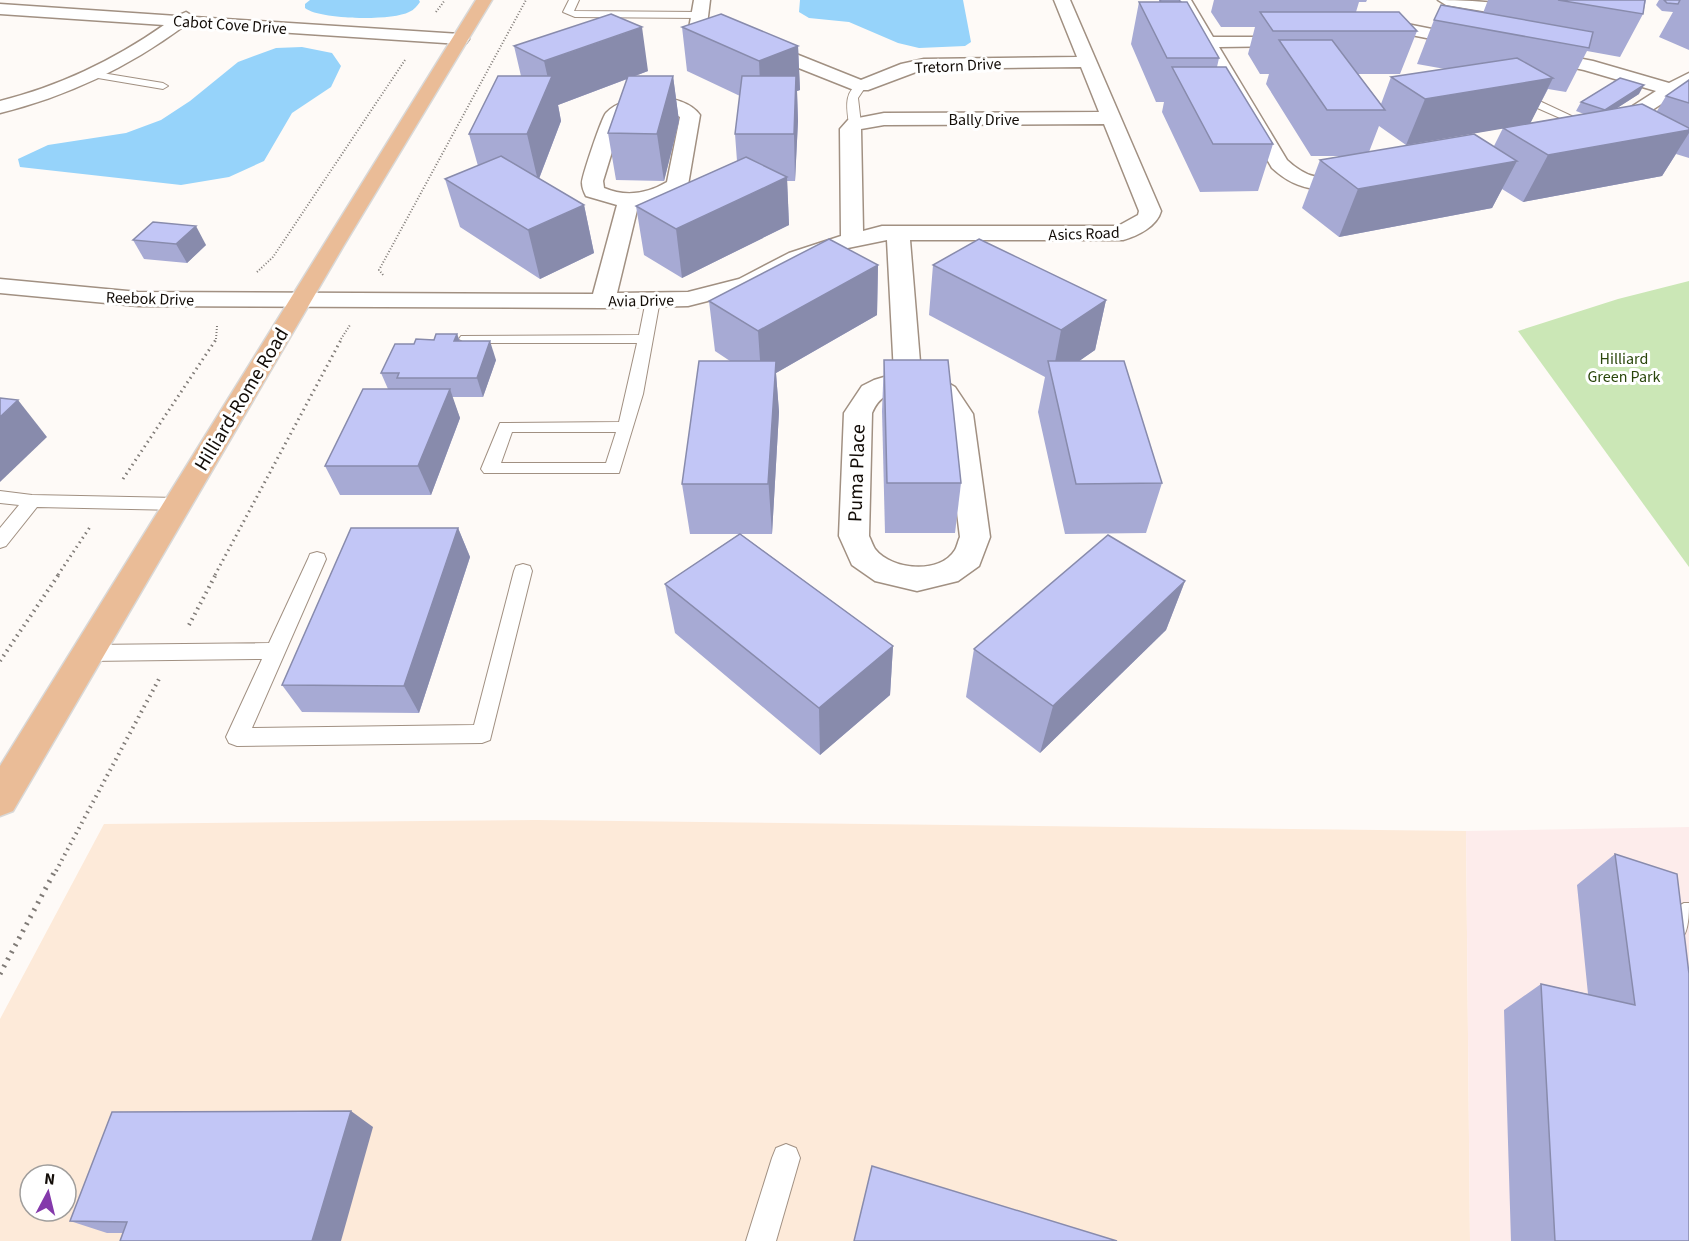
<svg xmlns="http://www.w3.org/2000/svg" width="1689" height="1241" font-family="'Source Sans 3',sans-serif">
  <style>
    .built { fill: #fdead9; fill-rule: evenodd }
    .industrial { fill: #fdeceb }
    .green { fill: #cbe7b6 }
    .water { fill: #96d3fa }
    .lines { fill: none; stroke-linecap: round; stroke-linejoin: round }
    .service-casing { stroke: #a19082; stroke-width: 2 }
    .minor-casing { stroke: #a19082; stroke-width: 3 }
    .primary-casing { stroke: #d9d8d7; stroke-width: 3 }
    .path-far3 { stroke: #7f7a76; stroke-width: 2; stroke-dasharray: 1 2; stroke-linecap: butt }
    .path-far2 { stroke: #7f7a76; stroke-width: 3; stroke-dasharray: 1.5 4; stroke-linecap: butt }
    .path-far1 { stroke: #7f7a76; stroke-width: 4; stroke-dasharray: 1.5 4.5; stroke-linecap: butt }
    .path { stroke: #7f7a76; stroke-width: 5; stroke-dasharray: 2 6; stroke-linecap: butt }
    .service { fill: #fff; fill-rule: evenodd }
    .minor { fill: #fff; fill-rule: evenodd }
    .primary { fill: #eabc97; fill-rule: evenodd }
    .wall { fill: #a7aad4; fill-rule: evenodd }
    .shaded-wall { fill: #888bac }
    .building { fill: #c2c6f6; stroke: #888bac; stroke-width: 1.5 }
    .labels { text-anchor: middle; stroke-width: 6; stroke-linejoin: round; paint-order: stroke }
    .far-street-label { font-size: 16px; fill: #120c07; stroke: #fff }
    .far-park-label { font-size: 16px; fill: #2a460b; stroke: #fff }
    .street-label { font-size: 20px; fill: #120c07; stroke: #fff }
  </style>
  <rect width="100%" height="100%" fill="#fefaf7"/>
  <path class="built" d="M536,820L1466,831L1470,1241H0V1019L104,824ZM30,1175H66V1211H30Z"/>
  <path class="industrial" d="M1689,827V1241H1470L1466,831Z"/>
  <path class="green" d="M1689,281V567L1518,331L1618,299Z"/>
  <g class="water">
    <path d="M310,0H419L420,2C417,6 414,10 409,12C392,21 320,20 305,8V4Z"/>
    <path d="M800,0H963L971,42L965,46L919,48L898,43L849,22L809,18L799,12Z"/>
    <path d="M302,47L332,53L341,66L331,87L292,113L264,161L229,177L181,185L20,167L18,159L48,145L126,133L161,120L190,101L238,62L276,48Z"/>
  </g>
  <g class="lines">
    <defs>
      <g id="service">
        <path d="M569,0H579L574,11H575L699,12L704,15L699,18L575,17L563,12Z"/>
        <path d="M96,72L163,83L168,86L163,89L92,77V73Z"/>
        <path d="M861,83L866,86L858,98L861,124L855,127L849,124C847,109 843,90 861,83Z"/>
        <path d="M1514,94L1533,98L1595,127L1589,130L1585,129L1526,103L1510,99L1508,97Z"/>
        <path d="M653,296L660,300L643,394L619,473H484L481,469L500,423L619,422L637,343H466L459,339L461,336L639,335L646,300ZM512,432H616L606,463H501Z"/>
        <path d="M0,491L32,495L178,498L184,500L187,504L184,508L178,510L37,507L6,546L0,548V528L19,505L0,503Z"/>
        <path d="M317,552L324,554L326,559L252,728L474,725L514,571L516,566L523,564L530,566L532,571L490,740L482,743L237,746L229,743L226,737L262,659L88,661L81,659L78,653L81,647L88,645L269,643L308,559L310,554Z"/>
        <path d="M1684,903H1689C1689,923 1688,942 1667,951L1658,947L1655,939C1661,925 1670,909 1684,903Z"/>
        <path d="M786,1144L796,1148L800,1158L776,1241H746L772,1158L776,1148Z"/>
      </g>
      <g id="minor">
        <path d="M694,0H710L706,33L708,35L776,46L861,80L901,64L924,59L1077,57L1054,0H1070L1161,211C1157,226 1138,236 1123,240H910L921,374L943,380L955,387L973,414L990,537L979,566L958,581L917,591L875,581L852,565L839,536L844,413L862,386L874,380L894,374L887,240L838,250L805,263L755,289L688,306L603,308L138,306L0,293V279L138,292L593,294L617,205L586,196C584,192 582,188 582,183C582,176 602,117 606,113C625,92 683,91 700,115L688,185C678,199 655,203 638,206L617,293L688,292L739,279L789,253L841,236L840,129L848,120L884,113L1099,112L1081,67L924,69L868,90H854L766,55L697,43L688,34ZM644,109L668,110L680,117L667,182C647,194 625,197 604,188L603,181L622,119L632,112ZM1104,124L1139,211L1138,215L1118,226H882L863,231L861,129L884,125ZM908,388C926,392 937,397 945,414L960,537C958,541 957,547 955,550C940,575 891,570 875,549C873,546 871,540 869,536L872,413C879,396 890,392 908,388Z"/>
        <path d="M1175,0H1191L1213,37H1303L1306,41L1303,45L1297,46L1219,47L1287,160C1322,192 1331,167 1364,176L1368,180L1364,184C1328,193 1300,194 1272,168Z"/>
        <path d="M1438,0C1456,0 1528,2 1538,14L1530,19L1446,5Z"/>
        <path d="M0,4L177,16L186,12L194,17L460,34L466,35L469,39L466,43L460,44L184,26C127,68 68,96 0,113V101C60,86 114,60 164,25L0,14Z"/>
        <path d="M1397,22L1472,37L1478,38L1481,42L1478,46L1472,47L1391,31L1389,27Z"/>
        <path d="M1537,50L1593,61L1669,83L1689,73V86L1617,133H1603L1600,129L1603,125L1656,91L1584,70L1531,59L1528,55L1531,51Z"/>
      </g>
      <path id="primary" d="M476,0H492L344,245L13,811L0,816V766Z"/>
    </defs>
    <use href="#service" class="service-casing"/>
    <use href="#minor" class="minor-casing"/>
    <use href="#primary" class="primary-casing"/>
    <g class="path-far3">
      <path d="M436,12L445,0"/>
      <path d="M257,272L273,257L405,60"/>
      <path d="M383,275L379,270L526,0"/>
      <path d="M216,339L217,326"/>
      <path d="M341,339L350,325"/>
    </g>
    <g class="path-far2">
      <path d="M123,479L217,338"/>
      <path d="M58,575L90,527"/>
      <path d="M215,575L342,338"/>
    </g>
    <g class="path-far1">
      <path d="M189,625L216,574"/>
      <path d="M0,661L59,574"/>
      <path d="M56,871L159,679"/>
    </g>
    <path class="path" d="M0,974L56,869"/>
    <use href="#service" class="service"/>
    <use href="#minor" class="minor"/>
    <use href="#primary" class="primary"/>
  </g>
  <g class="wall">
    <path d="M1159,0H1179L1219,58L1217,67L1273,144L1258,191L1200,192L1162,112L1164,102H1156L1131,44L1139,2H1159Z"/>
    <path d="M1214,0H1367L1366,2H1359L1356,12L1417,31L1400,74H1358L1381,104L1391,77L1445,69L1417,64L1434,20L1483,13L1488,0H1646L1643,14L1620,57L1587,51L1566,92L1548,89L1530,123L1584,114L1576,111L1581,102L1639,94L1617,108L1657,111L1666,96L1689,80V158L1676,154L1662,176L1523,202L1502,189L1492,208L1339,237L1302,208L1320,160L1343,156H1311L1266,84L1269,74H1260L1248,54L1255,27H1221L1211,12ZM1379,126L1406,145L1503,128L1494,146L1369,152Z"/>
    <path d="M1659,0H1689V50L1659,37L1673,12L1662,11L1656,5Z"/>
    <path d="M682,27L798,46L800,90L797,91L798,121L795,181H787L789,225L682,278L644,255L636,206L737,161L735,134L740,96L687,71Z"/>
    <path d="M514,46L648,71L635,76H673L679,121L664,181L616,180L608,133L627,79L558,105L561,121L539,179L584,205L594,253L540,279L460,227L445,179L478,166L469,134L521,76Z"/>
    <path d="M133,240L206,245L187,263L144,259Z"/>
    <path d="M878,265L877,315L776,373L779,412L772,534H741L893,646L890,695L820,755L675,633L665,584L739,534H690L682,484L730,361L715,351L709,301Z"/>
    <path d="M933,265L1106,300L1095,350L1079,361L1162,483L1146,533L1065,534L1038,412L1045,377L929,315Z"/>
    <path d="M457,334L460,341L496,360L483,397H452L460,418L431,495H340L325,466L388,389L381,373L414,344Z"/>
    <path d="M884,360L961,483L955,533H885L882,411Z"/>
    <path d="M458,528L470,557L419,713L302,712L282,685Z"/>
    <path d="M1185,581L1166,630L1040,753L966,697L974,649Z"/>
    <path d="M1615,854L1689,1241H1511L1504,1010L1541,984L1588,994L1577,885Z"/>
    <path d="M373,1127L123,1233H107L70,1221Z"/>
  </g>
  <g class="shaded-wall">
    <path d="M642,27L648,71L558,105L561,121L538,181L527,134L549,83L544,61Z"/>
    <path d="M798,46L800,90L797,91L798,121L795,181L794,134L761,106L759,61Z"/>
    <path d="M673,76L679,121L664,181L657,134Z"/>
    <path d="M1553,78L1530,124L1406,145L1425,99Z"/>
    <path d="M1644,85L1639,94L1600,119L1605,110Z"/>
    <path d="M1689,130V133L1662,176L1523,202L1548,155Z"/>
    <path d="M1517,161L1492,208L1339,237L1358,189Z"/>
    <path d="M787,177L789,225L682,278L676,229Z"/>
    <path d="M584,205L594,253L540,279L528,230Z"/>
    <path d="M196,226L206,245L187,263L176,244Z"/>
    <path d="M878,265L877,315L776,373L779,412L772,534L758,331Z"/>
    <path d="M1106,300L1095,350L1052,380V378L1061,330Z"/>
    <path d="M457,334L464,354L454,341Z"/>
    <path d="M490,341L496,360L483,397L477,378Z"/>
    <path d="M450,389L460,418L431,495L418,466Z"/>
    <path d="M18,400L47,437L0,482V417Z"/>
    <path d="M458,528L470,557L419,713L404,686Z"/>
    <path d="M1185,581L1166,630L1040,753L1053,706Z"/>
    <path d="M893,646L890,695L820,755L819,708Z"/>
    <path d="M351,1111L373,1127L341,1241H312Z"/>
  </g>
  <g class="building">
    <path d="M1160,0H1179L1181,2H1161Z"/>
    <path d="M1558,0H1645L1643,14Z"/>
    <path d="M1664,0H1680L1678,4L1667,3Z"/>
    <path d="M1139,2H1187L1219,58H1167Z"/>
    <path d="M1441,5L1593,32L1589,48L1434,20Z"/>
    <path d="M1260,12H1399L1417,31H1273Z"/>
    <path d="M611,14L642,27L544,61L514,46Z"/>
    <path d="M721,14L798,46L759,61L682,27Z"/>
    <path d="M1279,40H1332L1385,110H1327Z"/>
    <path d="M1517,58L1553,78L1425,99L1391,77Z"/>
    <path d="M1172,67H1226L1273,144H1213Z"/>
    <path d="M498,76H552L527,134H469Z"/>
    <path d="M628,76H673L657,134L608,133Z"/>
    <path d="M742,76H796L794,134H735Z"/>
    <path d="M1620,78L1644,85L1605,110L1581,102Z"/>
    <path d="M1689,80V103L1666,96Z"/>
    <path d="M1642,104L1689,128V130L1548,155L1503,128Z"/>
    <path d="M1474,134L1517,161L1358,189L1320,160Z"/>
    <path d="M501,156L584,205L528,230L445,179Z"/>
    <path d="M746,157L787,177L676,229L636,206Z"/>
    <path d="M153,222L196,226L176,244L133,240Z"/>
    <path d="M829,239L878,265L758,331L709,301Z"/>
    <path d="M979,239L1106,300L1061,330L933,265Z"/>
    <path d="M436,334H457L454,341H490L477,378H397L399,373H381L395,344H414L416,339L434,340Z"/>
    <path d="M884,360H948L961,483H887Z"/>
    <path d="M699,361H776L768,484H682Z"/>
    <path d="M1048,361H1124L1162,483L1076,484Z"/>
    <path d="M363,389H450L418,466H325Z"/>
    <path d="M0,398L18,400L0,417Z"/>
    <path d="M351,528H458L404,686L282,685Z"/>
    <path d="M740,534L893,646L819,708L665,584Z"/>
    <path d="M1108,535L1185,581L1053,706L974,649Z"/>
    <path d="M1615,854L1677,874L1689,974V1241H1555L1541,984L1635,1005Z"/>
    <path d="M351,1111L312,1241H120L127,1222L70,1221L112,1112Z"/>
    <path d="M872,1166L1117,1241H854Z"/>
  </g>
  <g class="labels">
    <g class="far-street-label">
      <text transform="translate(230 24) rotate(4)" y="6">Cabot Cove Drive</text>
      <text transform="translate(958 65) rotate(-3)" y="6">Tretorn Drive</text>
      <text x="984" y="125">Bally Drive</text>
      <text transform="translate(1084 233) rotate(-2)" y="6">Asics Road</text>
      <text transform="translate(150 298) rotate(2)" y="6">Reebok Drive</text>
      <text transform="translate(641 300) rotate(-1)" y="6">Avia Drive</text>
    </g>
    <g class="far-park-label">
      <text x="1624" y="364">Hilliard<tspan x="1624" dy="18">Green Park</tspan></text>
    </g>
    <g class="street-label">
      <text transform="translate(241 399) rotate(-59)" y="7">Hilliard-Rome Road</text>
      <text transform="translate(856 473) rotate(-88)" y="7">Puma Place</text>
    </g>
  </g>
  <g transform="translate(48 1193) rotate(7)"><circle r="28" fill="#ffffff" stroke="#a09e9c" stroke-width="1.5"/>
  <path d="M0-4.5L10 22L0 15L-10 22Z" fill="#8439ab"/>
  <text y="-9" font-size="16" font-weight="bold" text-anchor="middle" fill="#120c07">N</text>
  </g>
</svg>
